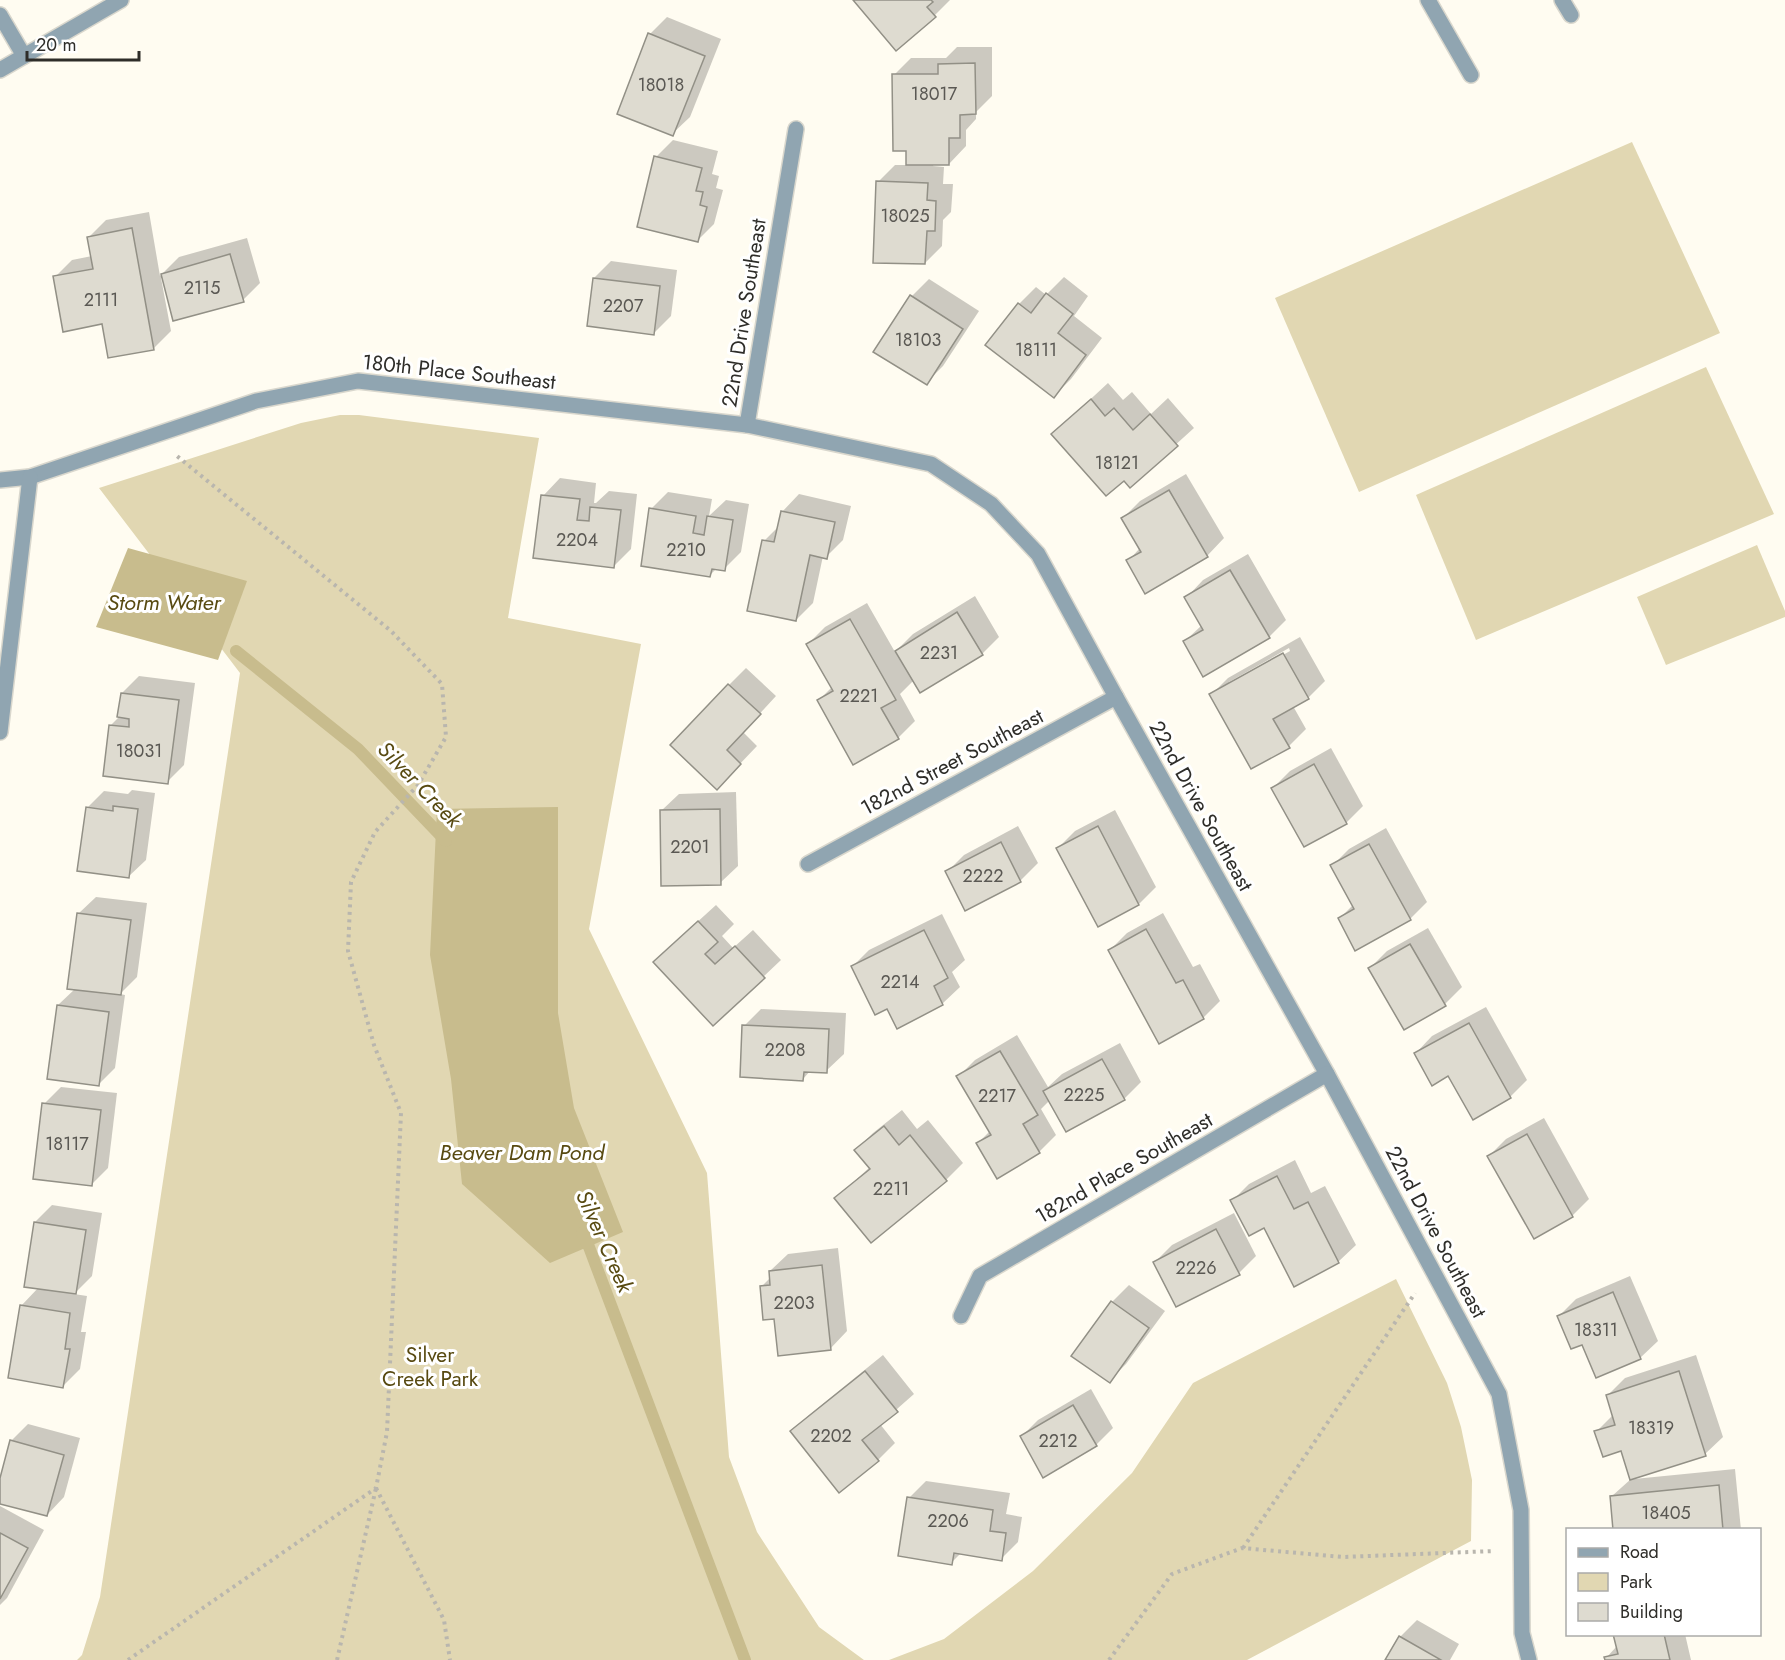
<svg xmlns="http://www.w3.org/2000/svg" width="1785" height="1660" font-family="Jost,sans-serif">
  <style>
    .green { fill: #e1d7b2 }
    .forest { fill: #c8bc8d }
    .shadow { fill: #0003; fill-rule: evenodd }
    .lines { fill: none; stroke-linecap: round; stroke-linejoin: round }
    .stream { stroke: #c8bc8d; stroke-width: 12 }
    .building { fill: #dedbd0; stroke: #929086; stroke-width: 1.5 }
    .minor-casing { stroke: #d9d7cd; stroke-width: 18 }
    .path { stroke: #b9b6ae; stroke-width: 4; stroke-dasharray: 3 4.5; stroke-linecap: butt }
    .minor { stroke: #90a5b1; stroke-width: 15 }
    .labels { text-anchor: middle; stroke-width: 6; stroke-linejoin: round; paint-order: stroke }
    .number-label { font-size: 18px; fill: #5a5853 }
    .street-label { font-size: 21px; fill: #2e2d29; stroke: #fff }
    .park-label { font-size: 21px; fill: #574910; stroke: #fff }
    .water-label { font-size: 22px; font-style: italic; fill: #584a11; stroke: #fff }
  </style>
  <rect width="100%" height="100%" fill="#fffcf1"/>
  <g class="green">
    <path d="M1632,142L1720,333L1359,492L1275,298Z"/>
    <path d="M1706,367L1774,514L1476,640L1416,495Z"/>
    <path d="M340,415H359L539,438L508,618L641,644L589,929L707,1173L729,1457L757,1532L819,1627L864,1660H77L82,1655L100,1597L240,673L99,488L301,423Z"/>
    <path d="M1757,545L1785,611V617L1666,665L1637,597Z"/>
    <path d="M1396,1279L1447,1383L1461,1427L1472,1480L1471,1541L1247,1660H889L944,1639L1033,1571L1132,1473L1193,1383Z"/>
  </g>
  <g class="forest">
    <path d="M128,548L247,581L218,660L96,627Z"/>
    <path d="M558,807V1013L574,1108L623,1232L550,1263L462,1184L451,1079L430,955L437,809Z"/>
  </g>
  <g class="shadow">
    <path d="M855,0H950L934,16Z"/>
    <path d="M667,17L721,39L690,117L672,134L650,34Z"/>
    <path d="M957,47H992V96L976,112V119L966,130V146L949,164H934L933,166L944,167L943,184H953L951,212L943,220L942,246L925,263L878,182L895,165H908L907,150L894,75L911,58H946Z"/>
    <path d="M673,140L718,151L712,174L719,176L716,188L723,190L714,224L697,241L656,157Z"/>
    <path d="M149,212L160,276L179,257L247,238L260,283L243,300L161,278L171,331L154,348L103,323L55,277L72,260L92,256L89,237L106,220Z"/>
    <path d="M611,261L677,270L671,316L654,333L594,278Z"/>
    <path d="M1064,277L1088,296L1074,316L1102,338L1071,379L1054,396L1019,304L1036,287L1046,295Z"/>
    <path d="M929,279L979,311L943,366L926,383L875,351L912,296Z"/>
    <path d="M1108,383L1123,400L1132,392L1151,414L1168,398L1194,428L1130,486L1124,479L1053,434Z"/>
    <path d="M1186,474L1224,538L1207,556L1128,561L1140,548L1123,518L1140,501Z"/>
    <path d="M560,478L596,483L594,503H596L609,491L637,494L631,549L614,566L543,496Z"/>
    <path d="M668,492L712,499L709,516L726,500L749,504L741,552L724,569L717,568L710,575L651,509Z"/>
    <path d="M799,494L851,506L843,540L826,557L823,556L813,603L796,620L764,541L779,526L782,512Z"/>
    <path d="M1248,554L1286,620L1269,637L1185,641L1202,625L1186,598L1203,580Z"/>
    <path d="M975,596L999,637L982,654L914,680L900,694L915,721L898,738L819,700L832,687L808,644L825,627L867,603L895,652L913,634Z"/>
    <path d="M1300,637L1325,681L1308,698L1293,706L1306,729L1289,746L1211,695L1228,678ZM1289,648L1290,651L1229,685V682Z"/>
    <path d="M746,668L776,696L743,732L757,746L717,788L729,685Z"/>
    <path d="M139,676L195,683L184,765L167,782L111,725L119,717L122,693Z"/>
    <path d="M1331,748L1363,806L1346,823L1273,788L1290,771Z"/>
    <path d="M132,790L155,793L146,860L128,877L87,808L104,791L128,794Z"/>
    <path d="M736,792L738,866L720,883L661,811L679,794Z"/>
    <path d="M1115,810L1156,887L1139,904L1099,925L1058,848L1075,831Z"/>
    <path d="M1018,826L1038,863L1021,880L966,909L947,872L964,855Z"/>
    <path d="M1386,828L1427,902L1410,919H1339L1354,904L1332,866L1349,849Z"/>
    <path d="M96,897L147,903L137,977L120,994L125,995L115,1068L98,1085L58,1005L76,988L78,914Z"/>
    <path d="M716,905L734,924L722,936L733,948L753,930L781,960L713,1024L672,945Z"/>
    <path d="M1163,913L1193,967L1200,964L1220,1001L1203,1018L1110,950L1127,933Z"/>
    <path d="M942,914L965,960L952,972L960,987L942,1004L888,1007L852,967L869,950Z"/>
    <path d="M1428,928L1462,987L1445,1004L1404,1028L1370,968L1387,951Z"/>
    <path d="M1486,1007L1527,1080L1510,1097L1448,1074L1415,1054L1432,1036Z"/>
    <path d="M761,1009L846,1013L844,1054L826,1071L811,1070L803,1079L744,1026Z"/>
    <path d="M1017,1035L1048,1087L1062,1074L1120,1043L1141,1082L1124,1099L1050,1100L1041,1109L1056,1135L1039,1152L978,1143L990,1131L958,1077L975,1060Z"/>
    <path d="M61,1087L117,1093L108,1168L91,1185L44,1104Z"/>
    <path d="M902,1110L917,1129L928,1120L963,1163L946,1180L871,1241L836,1198L870,1167L856,1150L873,1133Z"/>
    <path d="M1544,1118L1589,1199L1572,1216L1489,1156L1506,1139Z"/>
    <path d="M1295,1160L1311,1193L1325,1186L1356,1245L1338,1262L1264,1226L1232,1201L1249,1184Z"/>
    <path d="M52,1205L102,1213L92,1276L74,1294L87,1296L81,1332H86L80,1369L63,1386L21,1306L39,1287L35,1222Z"/>
    <path d="M1234,1213L1256,1256L1239,1273L1155,1262L1172,1245Z"/>
    <path d="M838,1248L847,1331L830,1349L775,1317L761,1287L771,1277L770,1271L788,1254Z"/>
    <path d="M1630,1276L1658,1341L1640,1358L1559,1316L1576,1299Z"/>
    <path d="M1129,1285L1165,1311L1126,1364L1109,1381L1112,1302Z"/>
    <path d="M883,1355L914,1394L880,1424L895,1443L878,1460L792,1432L809,1415Z"/>
    <path d="M1696,1355L1723,1437L1705,1454L1634,1479L1735,1469L1741,1530H1615L1612,1496L1631,1479L1622,1449L1596,1432L1614,1414L1608,1395L1625,1378Z"/>
    <path d="M1091,1389L1113,1428L1096,1445L1021,1437L1038,1420Z"/>
    <path d="M28,1424L80,1438L64,1497L47,1515L0,1503V1484L11,1441Z"/>
    <path d="M926,1481L1010,1493L1006,1514L1022,1517L1018,1542L1001,1559L961,1553L951,1563L909,1498Z"/>
    <path d="M0,1506L44,1530L7,1598L0,1605Z"/>
    <path d="M1417,1620L1459,1644L1450,1660H1387L1400,1637Z"/>
    <path d="M1615,1634H1685L1691,1660H1606V1658L1617,1646Z"/>
  </g>
  <g class="lines">
    <g class="stream">
      <path d="M236,651L358,749L446,841"/>
      <path d="M582,1233L589,1247L745,1660"/>
    </g>
  </g>
  <g class="building">
    <path d="M853,0H931L933,2L927,7L936,17L896,51Z"/>
    <path d="M648,33L705,56L673,136L617,114Z"/>
    <path d="M975,63L976,114L960,115V138H949V165H906V151H893L892,74H938V64Z"/>
    <path d="M654,156L702,168L696,191L703,192L700,205L707,207L698,242L637,227Z"/>
    <path d="M876,181L928,183L927,200L936,201L935,231H927L925,264L873,263Z"/>
    <path d="M132,228L154,350L108,358L102,324L63,332L53,276L93,269L87,237Z"/>
    <path d="M230,254L244,302L173,321L161,274Z"/>
    <path d="M593,278L660,286L654,335L587,326Z"/>
    <path d="M1046,293L1073,314L1058,333L1086,355L1054,398L985,345L1018,303L1031,313Z"/>
    <path d="M910,295L963,329L927,385L873,352Z"/>
    <path d="M1091,399L1105,416L1114,408L1133,430L1150,414L1178,446L1130,488L1124,481L1106,496L1051,434Z"/>
    <path d="M1169,490L1208,557L1145,594L1126,560L1141,552L1121,518Z"/>
    <path d="M541,495L580,499L577,520L589,521L590,507L621,510L614,568L533,558Z"/>
    <path d="M649,508L696,516L693,533L704,535L707,516L733,520L725,571L712,569L710,577L641,566Z"/>
    <path d="M781,511L835,522L827,559L810,555L796,621L747,611L762,540L774,542Z"/>
    <path d="M1230,570L1270,638L1203,677L1183,641L1203,630L1184,597Z"/>
    <path d="M957,612L983,655L920,693L895,651Z"/>
    <path d="M850,619L896,700L881,708L899,739L853,765L817,700L833,691L806,644Z"/>
    <path d="M1283,653L1309,699L1273,719L1290,748L1251,769L1209,694Z"/>
    <path d="M728,684L761,714L727,750L741,764L717,790L670,745Z"/>
    <path d="M121,693L179,700L168,784L103,776L109,725L129,727V719L117,717Z"/>
    <path d="M1314,764L1347,824L1304,847L1271,788Z"/>
    <path d="M113,806L138,809L129,878L77,871L86,807L113,811Z"/>
    <path d="M720,809L721,885L661,886L660,810Z"/>
    <path d="M1098,826L1139,905L1098,927L1056,848Z"/>
    <path d="M1001,842L1021,882L965,911L945,871Z"/>
    <path d="M1369,844L1411,920L1355,951L1338,918L1354,909L1330,865Z"/>
    <path d="M77,913L131,920L121,995L67,989Z"/>
    <path d="M698,921L718,942L705,954L715,964L735,946L765,978L713,1026L653,962Z"/>
    <path d="M1146,929L1176,983L1183,980L1204,1019L1159,1044L1108,950Z"/>
    <path d="M924,930L948,978L934,986L943,1005L897,1029L887,1009L875,1015L851,966Z"/>
    <path d="M1410,944L1446,1006L1404,1030L1368,968Z"/>
    <path d="M57,1005L109,1012L99,1086L47,1079Z"/>
    <path d="M1469,1023L1511,1098L1473,1120L1448,1076L1432,1086L1414,1053Z"/>
    <path d="M742,1025L829,1029L827,1073L804,1072L803,1081L740,1077Z"/>
    <path d="M1000,1051L1038,1115L1023,1124L1040,1153L997,1179L976,1143L991,1135L956,1076Z"/>
    <path d="M1102,1059L1125,1100L1066,1132L1043,1091Z"/>
    <path d="M42,1103L101,1110L92,1186L33,1179Z"/>
    <path d="M884,1126L899,1145L910,1135L947,1181L871,1243L834,1198L870,1169L854,1150Z"/>
    <path d="M1527,1134L1573,1217L1534,1239L1487,1156Z"/>
    <path d="M1277,1176L1294,1209L1308,1202L1339,1263L1294,1287L1264,1228L1249,1236L1230,1200Z"/>
    <path d="M34,1222L86,1230L76,1294L24,1287Z"/>
    <path d="M1216,1229L1240,1275L1176,1307L1153,1262Z"/>
    <path d="M822,1265L831,1350L778,1356L774,1319L763,1320L760,1286L770,1285L769,1271Z"/>
    <path d="M1613,1292L1641,1359L1596,1378L1582,1345L1571,1349L1557,1316Z"/>
    <path d="M1111,1301L1149,1328L1110,1383L1071,1356Z"/>
    <path d="M20,1305L70,1313L65,1349H70L63,1388L8,1378Z"/>
    <path d="M865,1371L898,1412L862,1440L879,1461L839,1493L790,1431Z"/>
    <path d="M1679,1371L1706,1456L1630,1480L1621,1451L1603,1457L1594,1431L1615,1425L1606,1395Z"/>
    <path d="M1073,1405L1097,1446L1043,1478L1020,1436Z"/>
    <path d="M10,1440L64,1455L47,1516L0,1504V1478Z"/>
    <path d="M1719,1485L1723,1530H1613L1610,1496Z"/>
    <path d="M907,1497L993,1510L990,1531L1006,1533L1002,1561L954,1553L952,1565L898,1556Z"/>
    <path d="M0,1533L28,1548L0,1599Z"/>
    <path d="M1613,1634H1664L1670,1660H1605L1604,1657L1618,1654Z"/>
    <path d="M1399,1636L1441,1660H1385Z"/>
  </g>
  <g class="lines">
    <defs>
      <g id="minor">
        <path d="M1428,0L1471,75"/>
        <path d="M1562,0L1571,15"/>
        <path d="M0,15L24,56"/>
        <path d="M0,70L121,0"/>
        <path d="M747,425L796,129"/>
        <path d="M0,480L30,477L256,401L358,381L747,425L931,464L991,504L1038,554L1116,697L1327,1074L1499,1394L1521,1510L1522,1633L1529,1660"/>
        <path d="M0,732L30,477"/>
        <path d="M808,864L1116,697"/>
        <path d="M961,1316L980,1276L1327,1074"/>
      </g>
    </defs>
    <use href="#minor" class="minor-casing"/>
    <g class="path">
      <path d="M376,1488L444,1620L450,1660"/>
      <path d="M1243,1548L1415,1293"/>
      <path d="M128,1660L376,1488L387,1432L401,1113L374,1045L348,951L351,882L375,832L418,785L446,737L442,684L391,631L177,456"/>
      <path d="M337,1660L376,1488"/>
      <path d="M1109,1660L1172,1574L1242,1548L1343,1557L1494,1551"/>
    </g>
    <use href="#minor" class="minor"/>
  </g>
  <g class="labels">
    <g class="number-label">
      <text x="661" y="91">18018</text>
      <text x="934" y="100">18017</text>
      <text x="905" y="222">18025</text>
      <text x="202" y="294">2115</text>
      <text x="101" y="306">2111</text>
      <text x="623" y="312">2207</text>
      <text x="918" y="346">18103</text>
      <text x="1036" y="356">18111</text>
      <text x="1117" y="469">18121</text>
      <text x="577" y="546">2204</text>
      <text x="686" y="556">2210</text>
      <text x="939" y="659">2231</text>
      <text x="859" y="702">2221</text>
      <text x="139" y="757">18031</text>
      <text x="690" y="853">2201</text>
      <text x="983" y="882">2222</text>
      <text x="900" y="988">2214</text>
      <text x="785" y="1056">2208</text>
      <text x="1084" y="1101">2225</text>
      <text x="997" y="1102">2217</text>
      <text x="67" y="1150">18117</text>
      <text x="891" y="1195">2211</text>
      <text x="1196" y="1274">2226</text>
      <text x="794" y="1309">2203</text>
      <text x="1596" y="1336">18311</text>
      <text x="1651" y="1434">18319</text>
      <text x="831" y="1442">2202</text>
      <text x="1058" y="1447">2212</text>
      <text x="1666" y="1519">18405</text>
      <text x="948" y="1527">2206</text>
    </g>
    <g class="street-label">
      <text transform="translate(744 313) rotate(-81)" y="7">22nd Drive Southeast</text>
      <text transform="translate(459 372) rotate(6)" y="7">180th Place Southeast</text>
      <text transform="translate(952 762) rotate(-28)" y="7">182nd Street Southeast</text>
      <text transform="translate(1201 806) rotate(61)" y="7">22nd Drive Southeast</text>
      <text transform="translate(1124 1168) rotate(-30)" y="7">182nd Place Southeast</text>
      <text transform="translate(1436 1232) rotate(62)" y="7">22nd Drive Southeast</text>
    </g>
    <g class="park-label">
      <text x="430" y="1362">Silver<tspan x="430" dy="24">Creek Park</tspan></text>
    </g>
    <g class="water-label">
      <text x="164" y="610">Storm Water</text>
      <text transform="translate(420 784) rotate(46)" y="8">Silver Creek</text>
      <text x="522" y="1160">Beaver Dam Pond</text>
      <text transform="translate(605 1241) rotate(66)" y="8">Silver Creek</text>
    </g>
  </g>
  <rect x="1566" y="1528" width="195" height="108" fill="#ffffff" stroke="#ababa9" stroke-width="1.5"/>
  <rect x="1578" y="1548" width="30" height="9" fill="#90a5b1" stroke="#ababa9" stroke-width="1.5"/>
  <text x="1620" y="1558" font-size="18" fill="#2e2d29">Road</text>
  <rect x="1578" y="1573" width="30" height="18" fill="#e1d7b2" stroke="#ababa9" stroke-width="1.5"/>
  <text x="1620" y="1588" font-size="18" fill="#2e2d29">Park</text>
  <rect x="1578" y="1603" width="30" height="18" fill="#dedbd0" stroke="#ababa9" stroke-width="1.5"/>
  <text x="1620" y="1618" font-size="18" fill="#2e2d29">Building</text>
  <path d="M27 51v9h112v-9" fill="none" stroke="#2e2d29" stroke-width="3"/>
  <text x="36" y="51" font-size="18" fill="#2e2d29" stroke="#ffffff" stroke-width="4.5" paint-order="stroke">20 m</text>
</svg>
